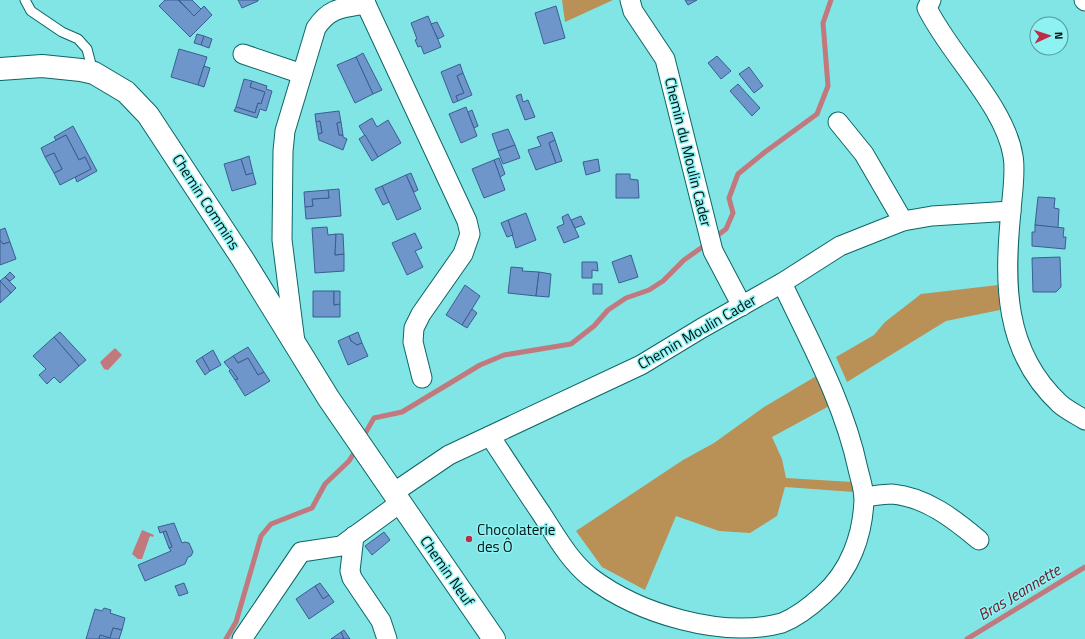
<svg xmlns="http://www.w3.org/2000/svg" width="1085" height="639" font-family="'Titillium Web',sans-serif">
  <style>
    .forest { fill: #b99157 }
    .water { fill: #c1797e }
    .lines { fill: none; stroke-linecap: round; stroke-linejoin: round }
    .stream { stroke: #c1797e; stroke-width: 5 }
    .building { fill: #6f96cb; stroke: #385f92 }
    .lane-casing { stroke: #0d6566; stroke-width: 11 }
    .street-casing { stroke: #0d6566; stroke-width: 21 }
    .secondary-casing { stroke: #0d6566; stroke-width: 24 }
    .lane { stroke: #fff; stroke-width: 9 }
    .street { stroke: #fff; stroke-width: 19 }
    .secondary { stroke: #fff; stroke-width: 22 }
    .poi-dot { fill: #bd2c47; stroke: #8ef2f2; stroke-width: 1.5 }
    .labels { text-anchor: middle; stroke-width: 3; stroke-linejoin: round; paint-order: stroke }
    .street-label { font-size: 15px; fill: #001010; stroke: #8ef2f2 }
    .poi-label { font-size: 15px; fill: #001010; stroke: #8ef2f2; text-anchor: start }
    .water-label { font-size: 16px; font-style: italic; fill: #701928; stroke: #8ef2f2 }
  </style>
  <rect width="100%" height="100%" fill="#81e5e5"/>
  <g class="forest">
    <path d="M562,0H613L565,22Z"/>
    <path d="M998,285L1000,310L946,321L847,382L836,357L874,335L885,322L921,294Z"/>
    <path d="M818,375L831,405L772,437L782,459L786,478L853,482L854,492L785,487L777,516L750,533L719,531L676,516L645,590L602,567L576,531L683,460L714,443L764,407Z"/>
  </g>
  <g class="water">
    <path d="M115,348L122,355L108,370L104,369L100,362Z"/>
    <path d="M142,530L154,535L153,537L150,536L142,559H138L132,554Z"/>
  </g>
  <g class="lines">
    <g class="stream">
      <path d="M714,238L726,229L733,213L729,198L738,174L765,152L817,114L828,86L823,23L831,0"/>
      <path d="M363,437L374,418L402,412L480,365L504,355L571,344L594,326L608,310L626,298L649,290L663,281L684,260L708,243"/>
      <path d="M226,639L236,622L261,536L271,524L312,508L325,484L349,461L357,448"/>
      <path d="M967,639L1085,567"/>
    </g>
  </g>
  <g class="building">
    <path d="M165,0H178L194,16L204,6L212,15L190,37L159,6Z"/>
    <path d="M179,0H192L201,9L194,16Z"/>
    <path d="M238,0H258V1L242,8Z"/>
    <path d="M685,0H697L688,5Z"/>
    <path d="M556,6L565,38L544,44L535,13Z"/>
    <path d="M428,16L441,47L424,54L421,46L418,47L415,40L417,39L411,23Z"/>
    <path d="M437,22L444,36L438,39L431,24Z"/>
    <path d="M197,34L204,36L201,45L194,43Z"/>
    <path d="M204,36L212,39L209,48L201,45Z"/>
    <path d="M179,49L207,57L198,85L171,77Z"/>
    <path d="M363,53L382,90L373,94L356,57Z"/>
    <path d="M717,56L731,71L721,79L708,63Z"/>
    <path d="M356,57L373,94L355,103L337,65Z"/>
    <path d="M460,64L463,73L457,76L464,93L456,96L458,101L453,103L441,72Z"/>
    <path d="M204,66L210,68L204,87L198,85Z"/>
    <path d="M749,67L763,86L754,93L739,74Z"/>
    <path d="M463,73L472,95L458,101L456,96L464,93L457,76Z"/>
    <path d="M244,79L252,81L250,87L265,92L261,104L258,103L255,113L236,107Z"/>
    <path d="M252,81L267,86L266,89L272,91L266,111L260,109L257,118L234,111L236,107L255,113L258,103L261,104L265,92L250,87Z"/>
    <path d="M738,84L760,108L752,116L730,91Z"/>
    <path d="M521,94L523,102L528,100L535,117L525,120L516,96Z"/>
    <path d="M466,107L477,136L461,143L449,114Z"/>
    <path d="M472,110L478,126L474,128L468,112Z"/>
    <path d="M339,111L341,122L337,123L339,135H343V137L347,139L343,150L319,140L318,134L322,133L320,121L316,122L315,114Z"/>
    <path d="M372,118L377,127L388,120L401,143L378,157L359,126Z"/>
    <path d="M320,121L322,133L318,134L316,122Z"/>
    <path d="M341,122L343,135H339L337,123Z"/>
    <path d="M73,126L97,171L77,182L75,177L91,169L85,157L79,160L66,135L56,140L54,137Z"/>
    <path d="M508,129L515,145L498,151L492,134Z"/>
    <path d="M552,132L555,140L549,143L556,163L536,170L528,150L541,146L537,137Z"/>
    <path d="M66,135L79,160L85,157L91,169L60,185L54,173L62,169L54,153L45,157L41,148Z"/>
    <path d="M365,135L378,157L372,161L359,139Z"/>
    <path d="M555,140L562,161L556,163L549,143Z"/>
    <path d="M515,145L520,158L503,164L498,151Z"/>
    <path d="M54,153L62,169L54,173L45,157Z"/>
    <path d="M249,156L253,173L246,175L241,159Z"/>
    <path d="M499,158L505,174L500,177L494,160Z"/>
    <path d="M241,159L246,175L253,173L256,184L232,191L224,164Z"/>
    <path d="M598,159L600,171L586,175L583,162Z"/>
    <path d="M494,160L505,190L484,198L472,169Z"/>
    <path d="M411,173L418,190L414,192L406,175Z"/>
    <path d="M616,174H630V179L638,180L639,198H616Z"/>
    <path d="M406,175L421,209L397,220L382,186Z"/>
    <path d="M382,186L389,202L383,205L375,189Z"/>
    <path d="M339,189L341,216L306,219L305,207L313,206L312,199L329,198L328,190Z"/>
    <path d="M328,190L329,198L312,199L313,206L305,207L304,192Z"/>
    <path d="M1038,197L1055,198L1054,208L1059,209L1058,228L1035,225Z"/>
    <path d="M526,213L536,240L516,248L508,220Z"/>
    <path d="M568,214L579,237L564,243L557,227L564,224L562,217Z"/>
    <path d="M581,216L585,224L575,228L571,220Z"/>
    <path d="M508,220L513,235L507,237L501,223Z"/>
    <path d="M1035,225L1064,228L1063,237H1066L1065,249L1032,246V232H1035Z"/>
    <path d="M327,227L328,235L336,234L335,255L344,254V271L315,273L312,228Z"/>
    <path d="M5,228L10,242L3,244L0,240V230Z"/>
    <path d="M415,233L422,248L415,251L423,267L407,275L392,243Z"/>
    <path d="M336,234H343L344,254L335,255Z"/>
    <path d="M0,240L3,244L10,242L16,259L0,265Z"/>
    <path d="M631,255L638,277L619,283L612,262Z"/>
    <path d="M1060,257L1061,287L1056,292H1033L1032,258Z"/>
    <path d="M582,262H597L598,271L592,270V278H582Z"/>
    <path d="M511,267L523,268L522,271L539,272L536,296L508,293Z"/>
    <path d="M10,272L15,277L10,281L5,277Z"/>
    <path d="M539,272L551,274L549,297L536,296Z"/>
    <path d="M5,277L16,288L11,293L0,281Z"/>
    <path d="M0,281L11,293L0,303Z"/>
    <rect x="593" y="284" width="9" height="10"/>
    <path d="M465,285L480,296L462,325L446,315Z"/>
    <path d="M313,291H334V305L340,304V317H313Z"/>
    <path d="M334,291H340V304L334,305Z"/>
    <path d="M472,309L477,313L467,328L462,325Z"/>
    <path d="M60,332L86,360L79,366L54,337Z"/>
    <path d="M358,332L362,343L357,345L351,341L349,336Z"/>
    <path d="M349,336L351,341L357,345L362,343L368,356L348,365L338,341Z"/>
    <path d="M54,337L79,366L60,383L54,377L47,384L39,375L46,369L33,356Z"/>
    <path d="M248,347L264,372L258,375L248,358L238,363L233,356Z"/>
    <path d="M213,350L221,365L210,371L202,357Z"/>
    <path d="M233,356L238,363L248,358L258,375L264,372L270,381L245,396L235,380L238,379L224,362Z"/>
    <path d="M202,357L210,371L205,375L196,361Z"/>
    <path d="M231,369L238,379L235,380L229,371Z"/>
    <path d="M174,523L182,543L185,542L189,543L193,552L191,556L188,557L185,564L145,581L138,565L171,551L169,548L172,547L166,531L160,533L158,527Z"/>
    <path d="M166,531L172,547L169,548L163,532Z"/>
    <path d="M384,532L390,540L372,555L365,546Z"/>
    <path d="M184,583L188,593L179,596L175,586Z"/>
    <path d="M320,583L329,595L323,599L315,586Z"/>
    <path d="M315,586L323,599L329,595L334,602L309,619L296,599Z"/>
    <path d="M104,608L111,610L110,613L125,618L122,630L113,628L110,638L100,635L99,639H86L95,609L102,611Z"/>
    <path d="M113,628L122,630L119,639H99L100,635L110,638Z"/>
    <path d="M344,630L350,639H344L341,632Z"/>
    <path d="M341,632L344,639H331Z"/>
  </g>
  <g class="lines">
    <defs>
      <path id="lane" d="M25,0L31,11L62,32L78,39L87,49L93,72"/>
      <g id="street">
        <path d="M364,0L467,221L470,234L463,254L421,314L414,328L413,342L422,378"/>
        <path d="M630,0L633,11L665,59L713,251L742,306"/>
        <path d="M931,0L927,8C950,55 1005,106 1013,156C1016,172 1012,195 1011,211"/>
        <path d="M1084,0L1085,1"/>
        <path d="M243,54L302,74"/>
        <path d="M838,122L864,154L903,221"/>
        <path d="M295,342L282,240L283,151L285,131L316,28C330,7 343,8 366,4"/>
        <path d="M490,436C507,462 524,488 541,513C556,536 569,560 590,577C639,614 722,639 782,623C797,617 811,606 823,595C850,571 863,535 864,499C864,489 860,478 858,469C844,403 811,344 782,283"/>
        <path d="M393,493L449,455L641,365L702,328L782,283L840,246L903,221L932,216L1011,211C1004,282 1003,351 1060,404C1067,410 1077,415 1085,420"/>
        <path d="M864,497C873,496 883,494 892,494C926,497 954,519 979,540"/>
        <path d="M354,536L350,571L352,578L381,621L387,639"/>
        <path d="M242,639L301,552L341,546L400,503"/>
      </g>
      <path id="secondary" d="M0,69L42,66L81,70L94,73L126,92L148,115L242,258L329,399L494,639"/>
    </defs>
    <use href="#lane" class="lane-casing"/>
    <use href="#street" class="street-casing"/>
    <use href="#secondary" class="secondary-casing"/>
    <use href="#lane" class="lane"/>
    <use href="#street" class="street"/>
    <use href="#secondary" class="secondary"/>
  </g>
  <circle class="poi-dot" cx="469" cy="539" r="4"/>
  <g class="labels">
    <g class="street-label">
      <text transform="translate(688 152) rotate(76)" y="5">Chemin du Moulin Cader</text>
      <text transform="translate(206 202) rotate(57)" y="5">Chemin Commins</text>
      <text transform="translate(697 332) rotate(-30)" y="5">Chemin Moulin Cader</text>
      <text transform="translate(447 571) rotate(55)" y="5">Chemin Neuf</text>
    </g>
    <g class="poi-label">
      <text x="477" y="535">Chocolaterie<tspan x="477" dy="17">des Ô</tspan></text>
    </g>
    <g class="water-label">
      <text transform="translate(1019 592) rotate(-31)" y="6">Bras Jeannette</text>
    </g>
  </g>
  <g transform="translate(1049 36) rotate(87)"><circle r="19" fill="#8ef2f2" stroke="#559898"/>
  <path d="M0-3L7 15L0 10L-7 15Z" fill="#bd2c47"/>
  <text y="-6" font-size="11" font-weight="bold" text-anchor="middle" fill="#001010">N</text>
  </g>
</svg>
